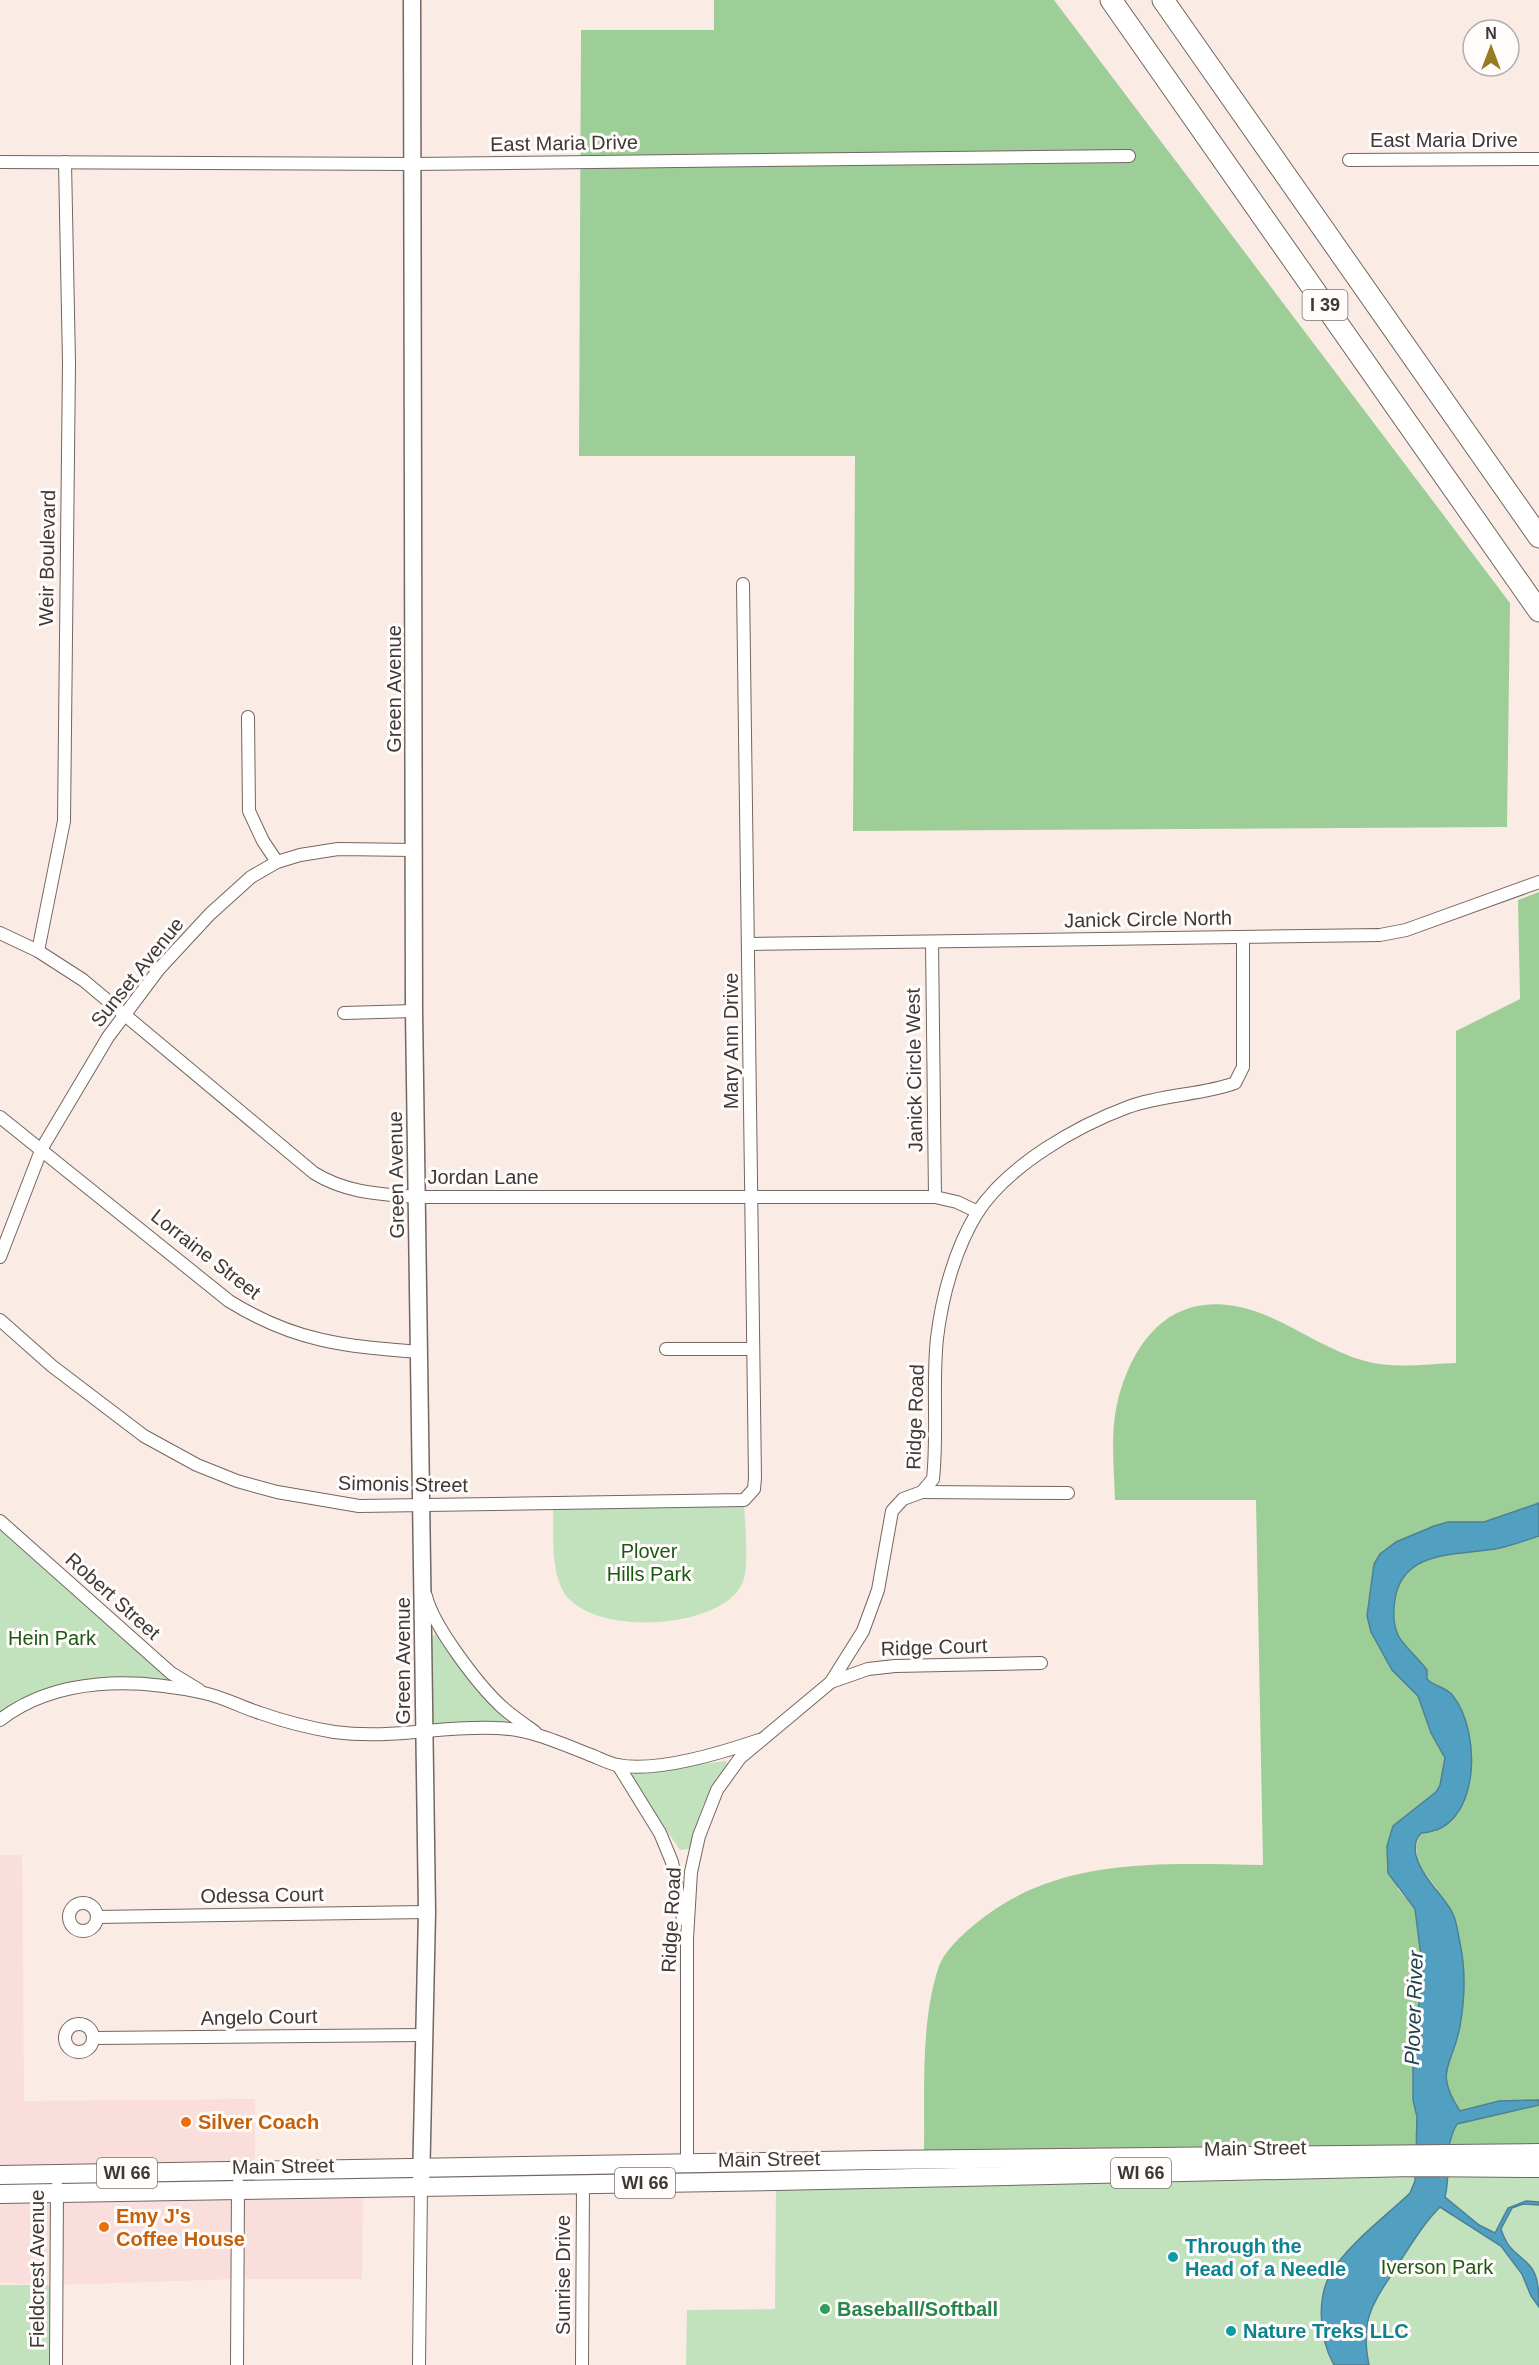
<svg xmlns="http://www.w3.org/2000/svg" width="1539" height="2365" font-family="Arial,sans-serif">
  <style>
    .commercial { fill: #f9dedc }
    .green { fill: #c1e2bc }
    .forest { fill: #9ece97 }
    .water { fill: #52a0c1; stroke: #4c8197; stroke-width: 1.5 }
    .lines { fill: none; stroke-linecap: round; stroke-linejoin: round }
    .street-casing { stroke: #726761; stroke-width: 14 }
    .secondary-casing { stroke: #726761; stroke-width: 19 }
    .primary-casing { stroke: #726761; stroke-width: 20 }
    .highway-casing { stroke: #726761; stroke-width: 23 }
    .street { stroke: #fff; stroke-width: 12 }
    .secondary { stroke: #fff; stroke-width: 16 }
    .primary { stroke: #fff; stroke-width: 18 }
    .highway { stroke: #fff; stroke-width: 21 }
    .food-dot { fill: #e8710a; stroke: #fffcfb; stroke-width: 2 }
    .culture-dot { fill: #0f9aa8; stroke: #fffcfb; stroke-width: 2 }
    .leisure-dot { fill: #2e9e5b; stroke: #fffcfb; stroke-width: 2 }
    .labels { text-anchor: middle; stroke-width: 6; stroke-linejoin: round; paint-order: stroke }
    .shield { fill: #fffcfb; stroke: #787471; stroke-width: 1.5 }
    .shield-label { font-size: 18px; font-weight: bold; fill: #3e3936 }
    .street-label { font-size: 20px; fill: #3e3936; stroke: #fffcfb }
    .park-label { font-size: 20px; fill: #1b5912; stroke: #fffcfb }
    .food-label { font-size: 20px; font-weight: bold; fill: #c56008; stroke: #fffcfb; text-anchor: start }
    .culture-label { font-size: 20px; font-weight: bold; fill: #0d838f; stroke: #fffcfb; text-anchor: start }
    .leisure-label { font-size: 20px; font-weight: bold; fill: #27864d; stroke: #fffcfb; text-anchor: start }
    .water-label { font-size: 21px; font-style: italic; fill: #1e4251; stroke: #fffcfb }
  </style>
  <rect width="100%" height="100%" fill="#faece5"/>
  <g class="commercial">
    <path d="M0,1855H22L24,2101L255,2099V2164L0,2170Z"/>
    <path d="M363,2197L362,2279H236L56,2285L0,2283V2203Z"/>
  </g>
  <g class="green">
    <path d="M744,1500C744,1522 751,1568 741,1586C716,1631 585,1637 562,1589C550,1563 554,1532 553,1504Z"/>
    <path d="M0,1520L118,1626L205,1693L88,1685L0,1720Z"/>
    <path d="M437,1633L490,1703L509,1723H432L430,1638Z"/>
    <path d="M725,1761L729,1764L703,1805L689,1849L680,1850L631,1778V1774Z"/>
    <path d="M1539,2168V2365H686L687,2310L775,2309L776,2181Z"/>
    <rect x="0" y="2285" width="56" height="80"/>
  </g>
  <g class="forest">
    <path d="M714,0H1054L1510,603L1507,827L853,831L855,456H579L581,30H714Z"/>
    <path d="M1539,892V1503L1484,1522H1448L1434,1526L1396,1542L1374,1564L1367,1616L1371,1632L1392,1670L1418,1696L1431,1733L1445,1758L1440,1785L1436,1792L1395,1825L1398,1889L1415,1909L1424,1980L1418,2008L1422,2040L1413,2058V2100L1418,2117L1415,2145L924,2151C925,2092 920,2026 938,1969C943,1952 962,1935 975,1924C1058,1855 1162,1864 1263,1865L1256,1500H1115C1114,1468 1110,1432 1118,1400C1133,1342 1169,1294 1235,1306C1281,1314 1320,1349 1365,1361C1394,1369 1426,1364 1456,1363V1031L1520,999L1518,900Z"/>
    <path d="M1539,1536V2100L1499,2101L1460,2112L1448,2093L1445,2070L1460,2029L1437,1889L1418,1863L1416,1846L1421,1833L1435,1832L1464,1800L1434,1686L1427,1679V1670C1421,1661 1401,1642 1398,1635C1393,1624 1393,1611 1395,1599C1403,1548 1460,1556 1500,1548C1513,1545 1526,1540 1539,1536Z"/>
    <path d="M1539,2105V2145H1448L1457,2124Z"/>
  </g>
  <path class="water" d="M1539,1503V1536C1526,1540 1513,1545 1500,1548C1460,1556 1403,1548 1395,1599C1393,1611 1393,1624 1398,1635C1401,1643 1421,1661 1427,1670V1679C1436,1688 1446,1686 1453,1696C1482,1732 1481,1831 1421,1833C1400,1858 1441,1891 1452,1912C1457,1921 1458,1934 1460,1943C1466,1971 1465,1998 1460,2026C1453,2066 1433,2070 1460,2111L1499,2101L1539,2100V2105L1457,2124C1442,2151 1452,2169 1445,2197L1479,2225L1495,2233L1508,2208L1526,2201L1539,2202V2205L1523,2204L1512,2208L1501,2229C1508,2251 1516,2251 1530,2266C1539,2276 1539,2295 1539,2307L1531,2296L1522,2274L1501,2246L1440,2207C1424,2223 1412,2243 1399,2263C1375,2301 1359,2316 1369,2365H1334C1318,2336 1315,2291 1337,2264C1355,2239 1387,2215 1410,2193L1415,2181L1417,2117L1413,2100V2058L1422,2040L1418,2008L1424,1980L1415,1909L1388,1873L1387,1846L1393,1826L1436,1792L1440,1785L1445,1758L1431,1733L1418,1696L1392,1670L1371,1632L1367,1616L1374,1564L1380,1554L1396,1542L1434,1526L1448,1522H1484Z"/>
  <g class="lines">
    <defs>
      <g id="street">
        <path d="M1349,160L1539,159"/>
        <path d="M0,162L412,164L1129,156"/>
        <path d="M248,717L249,811L263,841L277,862"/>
        <path d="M0,933L38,951L83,980L314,1173C346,1193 380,1194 417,1197H935L957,1202L978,1212"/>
        <path d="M932,942L935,1197"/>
        <path d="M749,944L1380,935L1406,930L1539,882"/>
        <path d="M38,951L64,821L69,363L65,162"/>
        <path d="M344,1013L414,1011"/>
        <path d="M0,1117L229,1301C295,1342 344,1346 419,1352"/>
        <path d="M0,1257L42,1148L108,1037L159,969L210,914L251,877L277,862L300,855L338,849L414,850"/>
        <path d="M0,1320L52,1366L144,1436L197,1465L237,1481L277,1492L359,1506L744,1500L754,1489L755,1478L743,584"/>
        <path d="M666,1349H752"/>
        <path d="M922,1492L1068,1493"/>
        <path d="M0,1521L171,1673L199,1690"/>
        <path d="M426,1596C433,1626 479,1686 502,1707C512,1716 524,1724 535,1732"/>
        <path d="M831,1682L868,1669L895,1666L1041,1663"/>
        <path d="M0,1720C57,1676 136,1678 204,1693C223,1697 241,1707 260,1713C283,1721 310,1728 334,1732C393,1740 441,1725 497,1728C529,1729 558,1742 588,1754C597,1757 607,1763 617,1765C656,1773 721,1753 759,1740"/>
        <path d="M618,1765L660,1833L672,1862L683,1919"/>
        <circle cx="83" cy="1917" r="14"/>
        <path d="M97,1917L427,1912"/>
        <circle cx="79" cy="2038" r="14"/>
        <path d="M94,2038L424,2035"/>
        <path d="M687,2163V1938L691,1872L699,1836L717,1790L740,1758L831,1682L863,1631L878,1590L892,1511L903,1499L922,1492L933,1479C938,1433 932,1385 937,1338C942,1296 955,1249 977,1213C1008,1165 1077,1126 1128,1107C1163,1094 1203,1095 1235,1083L1243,1067V937"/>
        <path d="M56,2365L57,2187"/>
        <path d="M237,2365L238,2184"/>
        <path d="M419,2365L421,2186"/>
        <path d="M582,2365L583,2184"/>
      </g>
      <path id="secondary" d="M412,0L414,1011L427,1912L421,2186"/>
      <g id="primary">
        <path d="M0,2175L877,2160L1539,2153"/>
        <path d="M0,2194L776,2181L1413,2167L1539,2168"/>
      </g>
      <g id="highway">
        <path d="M1111,0L1539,611"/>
        <path d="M1163,0L1539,537"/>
      </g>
    </defs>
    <use href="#street" class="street-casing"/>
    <use href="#secondary" class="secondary-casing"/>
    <use href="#primary" class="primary-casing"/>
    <use href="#highway" class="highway-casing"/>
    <use href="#street" class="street"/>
    <use href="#secondary" class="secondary"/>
    <use href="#primary" class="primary"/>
    <use href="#highway" class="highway"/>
  </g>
  <g class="food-dot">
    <circle cx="186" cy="2122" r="6"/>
    <circle cx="104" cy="2227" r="6"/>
  </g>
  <g class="culture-dot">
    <circle cx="1173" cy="2257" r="6"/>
    <circle cx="1231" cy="2331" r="6"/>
  </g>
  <circle class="leisure-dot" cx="825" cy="2309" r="6"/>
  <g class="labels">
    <g class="shield">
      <rect x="1302.5" y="290" width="45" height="30" rx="4.5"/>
      <rect x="97" y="2158" width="60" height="30" rx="4.5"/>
      <rect x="1111" y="2158" width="60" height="30" rx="4.5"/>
      <rect x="615" y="2168" width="60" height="30" rx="4.5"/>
    </g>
    <g class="shield-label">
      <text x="1325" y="311">I 39</text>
      <text x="127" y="2179">WI 66</text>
      <text x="1141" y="2179">WI 66</text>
      <text x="645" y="2189">WI 66</text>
    </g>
    <g class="street-label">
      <text x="1444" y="147">East Maria Drive</text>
      <text transform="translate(564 143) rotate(-1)" y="7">East Maria Drive</text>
      <text transform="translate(47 558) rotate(-89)" y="7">Weir Boulevard</text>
      <text transform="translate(394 689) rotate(-90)" y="7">Green Avenue</text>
      <text transform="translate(1148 919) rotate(-1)" y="7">Janick Circle North</text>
      <text transform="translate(137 972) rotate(-51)" y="7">Sunset Avenue</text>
      <text transform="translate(731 1041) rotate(-90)" y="7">Mary Ann Drive</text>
      <text transform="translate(914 1070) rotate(-91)" y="7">Janick Circle West</text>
      <text transform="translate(396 1175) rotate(-91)" y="7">Green Avenue</text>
      <text x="483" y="1184">Jordan Lane</text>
      <text transform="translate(206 1254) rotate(38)" y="7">Lorraine Street</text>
      <text transform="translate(915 1417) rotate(-88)" y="7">Ridge Road</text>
      <text transform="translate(403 1484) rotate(1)" y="7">Simonis Street</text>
      <text transform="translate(113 1596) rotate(42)" y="7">Robert Street</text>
      <text transform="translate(934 1647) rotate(-2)" y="7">Ridge Court</text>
      <text transform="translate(403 1661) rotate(-90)" y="7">Green Avenue</text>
      <text transform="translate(262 1895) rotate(-1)" y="7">Odessa Court</text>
      <text transform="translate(671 1920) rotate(-87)" y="7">Ridge Road</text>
      <text transform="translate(259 2017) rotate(-1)" y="7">Angelo Court</text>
      <text transform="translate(1255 2148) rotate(-1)" y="7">Main Street</text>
      <text transform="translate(769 2159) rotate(-1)" y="7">Main Street</text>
      <text transform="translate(283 2166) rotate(-1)" y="7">Main Street</text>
      <text transform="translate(37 2269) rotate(-90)" y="7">Fieldcrest Avenue</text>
      <text transform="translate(563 2275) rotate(-90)" y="7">Sunrise Drive</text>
    </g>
    <g class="park-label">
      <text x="649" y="1558">Plover<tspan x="649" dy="23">Hills Park</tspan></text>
      <text x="52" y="1645">Hein Park</text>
      <text x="1437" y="2274">Iverson Park</text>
    </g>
    <g class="food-label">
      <text x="198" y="2129">Silver Coach</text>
      <text x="116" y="2223">Emy J's<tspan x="116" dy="23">Coffee House</tspan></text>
    </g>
    <g class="culture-label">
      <text x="1185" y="2253">Through the<tspan x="1185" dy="23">Head of a Needle</tspan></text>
      <text x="1243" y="2338">Nature Treks LLC</text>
    </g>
    <g class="leisure-label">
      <text x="837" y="2316">Baseball/Softball</text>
    </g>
    <g class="water-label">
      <text transform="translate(1414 2008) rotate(-88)" y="7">Plover River</text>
    </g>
  </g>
  <g transform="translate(1491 48)"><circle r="28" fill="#fffcfb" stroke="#b2aeac" stroke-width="1.5"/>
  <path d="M0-4.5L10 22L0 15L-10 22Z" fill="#987b24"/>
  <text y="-9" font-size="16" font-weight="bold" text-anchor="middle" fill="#3e3936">N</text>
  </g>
</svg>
